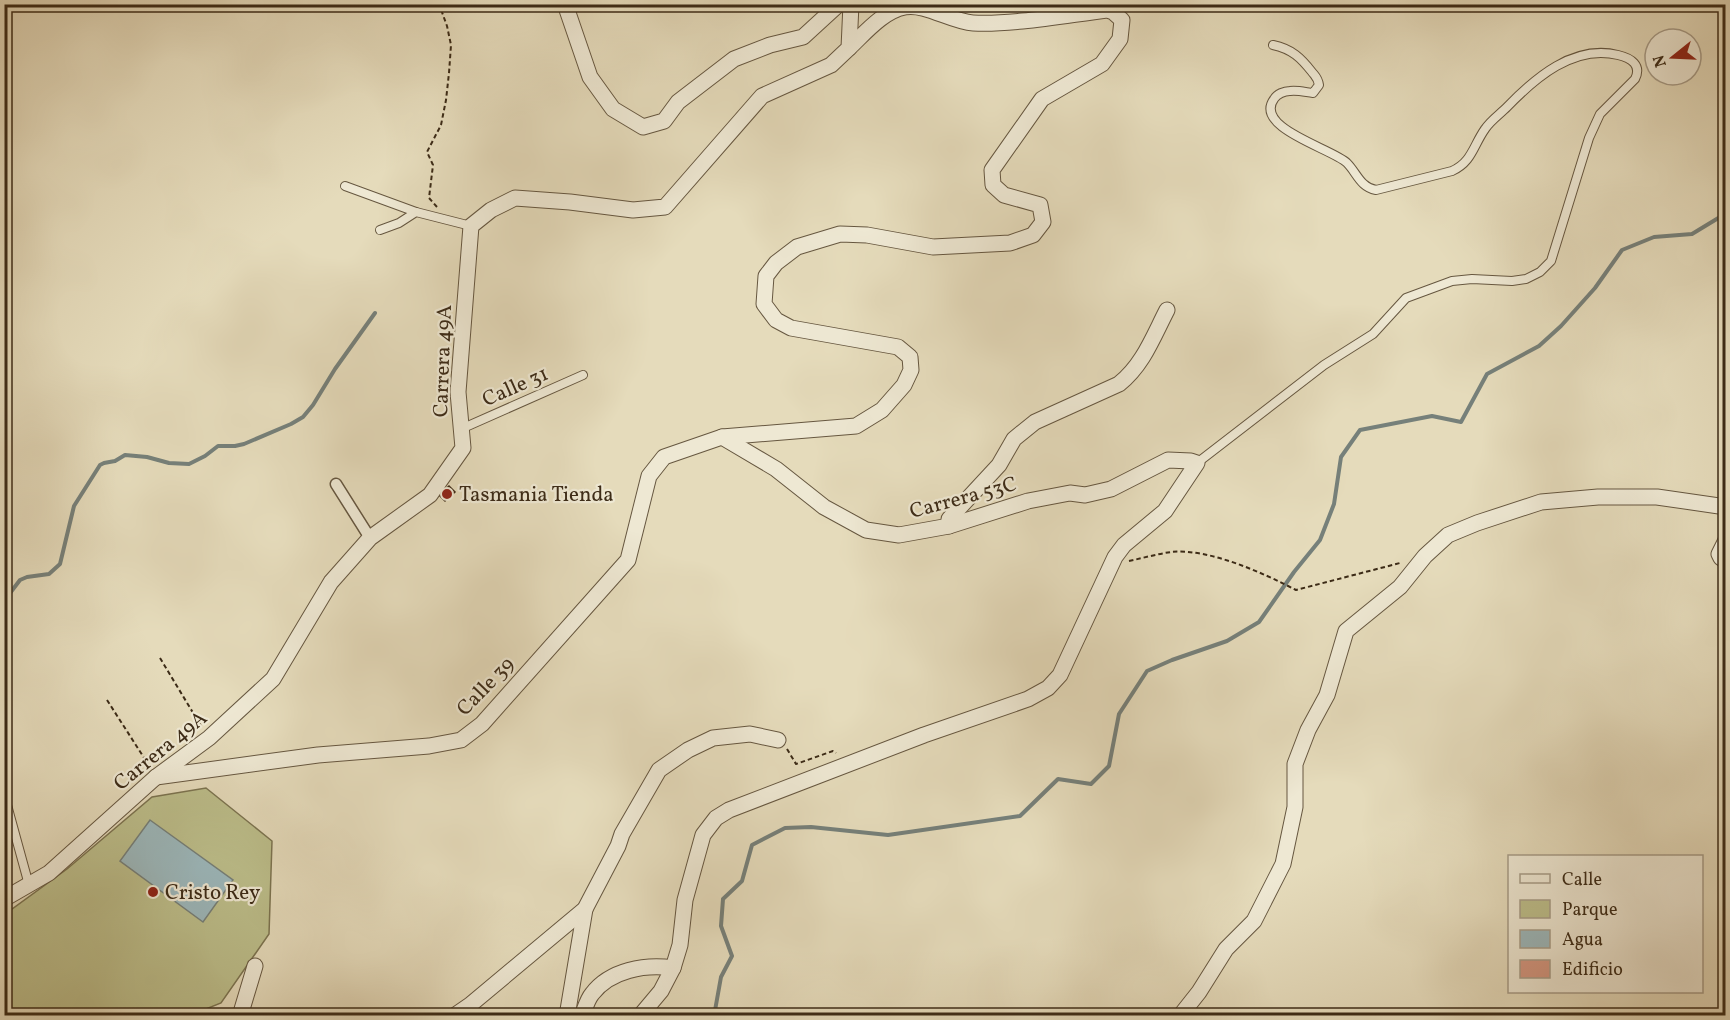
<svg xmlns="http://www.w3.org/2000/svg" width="1730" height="1020" font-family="Vollkorn,serif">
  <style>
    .green { fill: #bcbe8b; stroke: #7c7451; stroke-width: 1.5 }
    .water { fill: #9cb8bc; stroke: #76807a; stroke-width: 1.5 }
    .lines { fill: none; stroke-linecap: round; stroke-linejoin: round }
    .stream { stroke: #76807a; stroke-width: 4 }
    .building { fill: url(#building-back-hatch); stroke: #3c2b17; stroke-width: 1.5 }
    .service-casing { stroke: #665740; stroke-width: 10 }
    .pedestrian-casing { stroke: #665740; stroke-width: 13 }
    .minor-casing { stroke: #665740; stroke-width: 17 }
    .path { stroke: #3c2b17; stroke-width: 2; stroke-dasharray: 4.5 3; stroke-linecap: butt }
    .service { stroke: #eee8d3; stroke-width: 8 }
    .pedestrian { stroke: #eee8d3; stroke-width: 10 }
    .minor { stroke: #eee8d3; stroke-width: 15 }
    .poi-dot { fill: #8f2418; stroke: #eee8d3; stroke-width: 2 }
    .labels { text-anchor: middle; stroke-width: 4.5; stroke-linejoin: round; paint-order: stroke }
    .street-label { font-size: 21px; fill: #3c2b17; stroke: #eee8d3 }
    .poi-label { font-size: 21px; fill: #3c2b17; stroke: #eee8d3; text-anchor: start }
  </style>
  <defs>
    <pattern id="building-back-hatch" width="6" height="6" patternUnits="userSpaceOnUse" patternTransform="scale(1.5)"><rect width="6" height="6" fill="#d49782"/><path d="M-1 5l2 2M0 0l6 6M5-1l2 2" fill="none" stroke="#ad7b69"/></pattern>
  </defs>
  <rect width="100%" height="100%" fill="#e5dbbb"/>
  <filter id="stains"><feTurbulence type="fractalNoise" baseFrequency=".00333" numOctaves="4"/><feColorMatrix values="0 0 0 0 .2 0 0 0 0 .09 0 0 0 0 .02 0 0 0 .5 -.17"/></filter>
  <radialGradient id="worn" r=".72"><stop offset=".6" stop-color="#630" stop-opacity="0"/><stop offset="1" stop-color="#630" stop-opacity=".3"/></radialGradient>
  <path class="green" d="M206,788L272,841L269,934L221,1003L191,1015H5L4,915L67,869L152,797Z"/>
  <path class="water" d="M150,820L233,880L203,922L120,861Z"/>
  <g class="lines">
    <g class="stream">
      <path d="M4,601L20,580L27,577L49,574L60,564L74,506L100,465L104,463L115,461L125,455L147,457L169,463L189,464L205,456L218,446H235L244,444L291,424L303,417L313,405L335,369L375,313"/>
      <path d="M714,1016L721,977L732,956L721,926L723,899L742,881L752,845L785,828L811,827L888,835L1020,816L1058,779L1091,784L1109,766L1119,714L1147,671L1172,660L1227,641L1259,622L1294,572L1320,540L1334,504L1341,457L1360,430L1432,416L1461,422L1487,374L1539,346L1561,326L1595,288L1622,250L1654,237L1692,234L1720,217L1726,211"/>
    </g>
  </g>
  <path class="building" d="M449,486L455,492L445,501L439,495Z"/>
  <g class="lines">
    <defs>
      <g id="service">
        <path d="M345,186L416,212"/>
        <path d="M380,230L399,223L416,212L471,226"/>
        <path d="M461,429L583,375"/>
        <path d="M1197,463L1324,365L1373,334L1406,298L1452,281L1472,279L1512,281L1526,279L1540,272L1551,261L1589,138L1600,114L1635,79C1642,65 1631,58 1618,55C1574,44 1535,78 1507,107C1500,114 1490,121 1485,129C1473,146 1472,162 1452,171L1376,190C1360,187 1357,173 1347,163C1333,149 1253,128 1274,99C1277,94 1284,91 1290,91C1297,90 1305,92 1313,93L1319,85C1318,78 1316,77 1312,72C1301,58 1292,49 1273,45"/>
        <path d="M4,794L29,885"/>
      </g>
      <path id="pedestrian" d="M336,484L370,538"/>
      <g id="minor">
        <path d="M565,4L590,77L613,109L643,127L664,121L678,102L734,59L770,45L803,37L839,4"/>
        <path d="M949,526V519L999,465L1014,439L1035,422L1119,384C1143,365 1153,337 1167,310"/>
        <path d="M1726,540L1719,554L1721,558L1726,560"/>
        <path d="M156,777L318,755L429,746L461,740L482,724L628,560L649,476L664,457L722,437L856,426L882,410L904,385L911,370L910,357L898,347L791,328L776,320L764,304L766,276L776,263L797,247L840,234L867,235L933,247L1010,243L1033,235L1043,222L1040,205L1004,195L993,185L992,170L1042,99L1102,64L1120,39L1122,20L1113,12L1107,10C1066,15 1013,25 973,23C952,22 925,3 905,7C883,11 865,33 849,48"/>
        <path d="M4,899L49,873L156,777L209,738L273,679L331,582L370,538L430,495L463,448L458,392L471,226L491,210L515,198L570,202L633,210L665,207L762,96L831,65L849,48L851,4"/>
        <path d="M240,1016L255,966"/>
        <path d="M454,1016L470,1005L585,909L618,846L622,834L659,770L688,750L713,738L750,734L778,740"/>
        <path d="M567,1016L585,909"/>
        <path d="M582,1016C585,1009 587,1000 592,994C610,970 645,964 673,968"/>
        <path d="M640,1016L661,991L673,968L680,945L685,900L703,835L716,818L729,810L924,735L1028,699L1048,688L1060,675L1115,557L1124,545L1165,511L1197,463L1191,461L1168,460L1111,489L1085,495L1070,493L1028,501L949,526L899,535L866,530L824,507L776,469L722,437"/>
        <path d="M1180,1016L1199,992L1226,949L1254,921L1283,864L1295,807V764L1308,730L1327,695L1346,631L1400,587L1425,556L1448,535L1477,523L1541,502L1598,497H1657L1726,507"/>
      </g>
    </defs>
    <use href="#service" class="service-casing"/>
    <use href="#pedestrian" class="pedestrian-casing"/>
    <use href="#minor" class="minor-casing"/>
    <g class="path">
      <path d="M437,207L429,198L433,165L427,152L441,125L446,100L449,73L451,45L447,26L439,4"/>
      <path d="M1129,561C1143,558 1157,554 1171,552C1209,548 1263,573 1296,590L1400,563"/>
      <path d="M160,658L201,726"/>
      <path d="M107,700L148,764"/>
      <path d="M787,749L796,764L833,751L836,753"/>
    </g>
    <use href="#service" class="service"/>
    <use href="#pedestrian" class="pedestrian"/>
    <use href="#minor" class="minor"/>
  </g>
  <g class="poi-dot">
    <circle cx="447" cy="494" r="6"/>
    <circle cx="153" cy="892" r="6"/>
  </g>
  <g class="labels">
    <g class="street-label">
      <text transform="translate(442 361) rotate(-88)" y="7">Carrera 49A</text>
      <text transform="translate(515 386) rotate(-24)" y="7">Calle 31</text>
      <text transform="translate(963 497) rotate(-15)" y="7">Carrera 53C</text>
      <text transform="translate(485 686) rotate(-46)" y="7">Calle 39</text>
      <text transform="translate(160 750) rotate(-39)" y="7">Carrera 49A</text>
    </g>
    <g class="poi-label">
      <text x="459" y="501">Tasmania Tienda</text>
      <text x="165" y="899">Cristo Rey</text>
    </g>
  </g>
  <rect width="1730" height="1020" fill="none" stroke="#e5dbbb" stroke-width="24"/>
  <rect x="6" y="6" width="1718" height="1008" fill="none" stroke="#3c2b17" stroke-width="3"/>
  <rect x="12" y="12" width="1706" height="996" fill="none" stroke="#3c2b17" stroke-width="1.5"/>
  <rect x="1508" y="855" width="195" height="138" fill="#eee8d3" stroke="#a79c88" stroke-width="1.5"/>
  <rect x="1520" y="874" width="30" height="9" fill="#eee8d3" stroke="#a79c88" stroke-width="1.5"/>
  <text x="1562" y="885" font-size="18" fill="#3c2b17">Calle</text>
  <rect x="1520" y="900" width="30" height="18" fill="#bcbe8b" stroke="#a79c88" stroke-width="1.5"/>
  <text x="1562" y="915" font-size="18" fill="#3c2b17">Parque</text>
  <rect x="1520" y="930" width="30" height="18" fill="#9cb8bc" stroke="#a79c88" stroke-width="1.5"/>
  <text x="1562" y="945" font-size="18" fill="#3c2b17">Agua</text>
  <rect x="1520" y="960" width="30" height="18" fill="#d49782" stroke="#a79c88" stroke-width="1.5"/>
  <text x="1562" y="975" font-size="18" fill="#3c2b17">Edificio</text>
  <g transform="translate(1673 57) rotate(252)"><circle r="28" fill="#eee8d3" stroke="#a79c88" stroke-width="1.5"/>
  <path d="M0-4.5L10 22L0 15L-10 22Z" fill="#8f2418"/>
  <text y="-9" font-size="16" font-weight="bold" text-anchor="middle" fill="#3c2b17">N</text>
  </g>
  <rect width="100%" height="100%" filter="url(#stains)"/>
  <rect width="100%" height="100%" fill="url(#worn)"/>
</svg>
